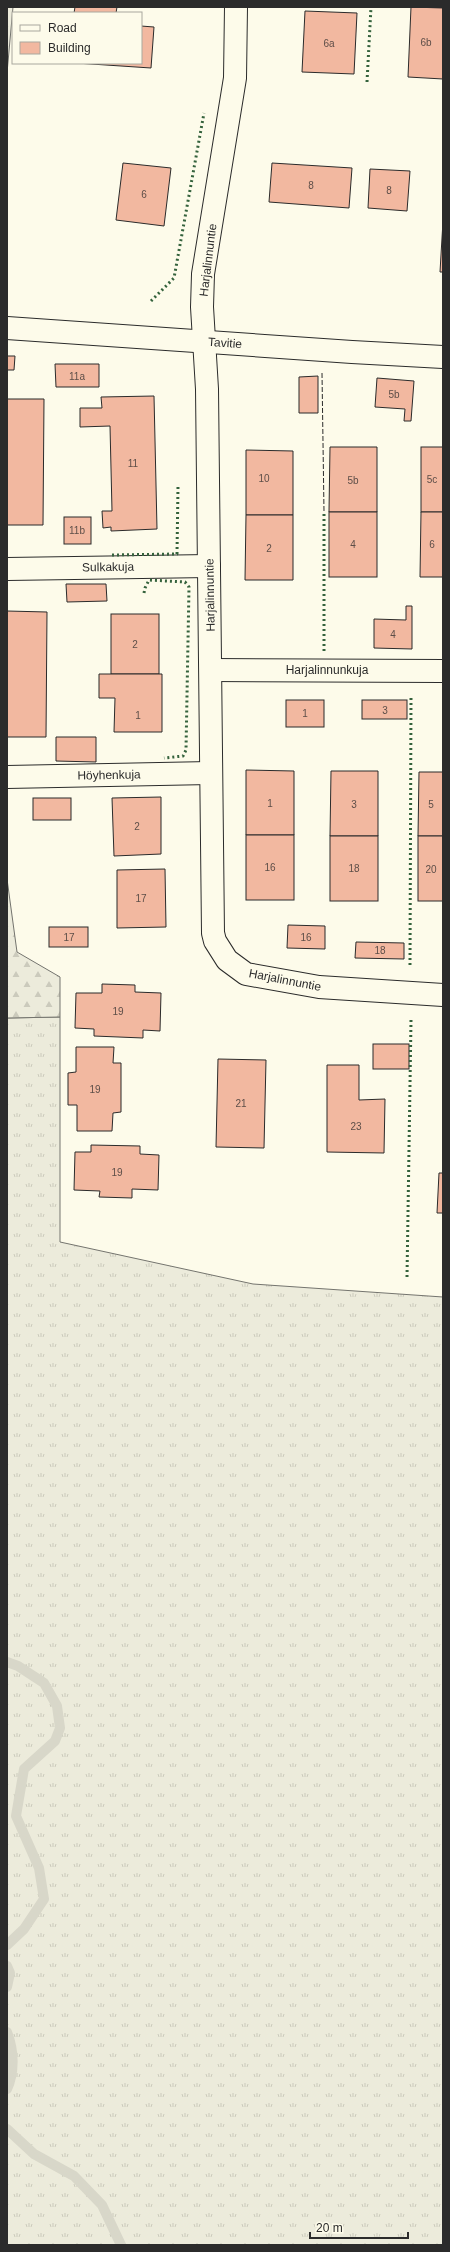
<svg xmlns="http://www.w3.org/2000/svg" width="450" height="2252" font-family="Helvetica,sans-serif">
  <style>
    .grass { fill: url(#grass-tufts); stroke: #74746e }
    .forest { fill: url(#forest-firs); stroke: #74746e }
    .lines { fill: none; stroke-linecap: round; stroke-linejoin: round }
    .stream { stroke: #d8d7c9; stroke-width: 10 }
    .building { fill: #f2b8a0; stroke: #2b2b2b }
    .minor-casing { stroke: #2b2b2b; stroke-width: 24 }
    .minor { stroke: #fdfbea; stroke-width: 22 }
    .hedge { stroke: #34623c; stroke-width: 3; stroke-dasharray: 2 3; stroke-linecap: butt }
    .fence { stroke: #2b2b2b; stroke-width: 1; stroke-dasharray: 5 2; stroke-linecap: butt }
    .labels { text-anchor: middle; stroke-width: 3; stroke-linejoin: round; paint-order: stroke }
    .number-label { font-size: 10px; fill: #5d4e48 }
    .street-label { font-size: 12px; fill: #2b2b2b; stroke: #fdfbea }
  </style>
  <defs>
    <pattern id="grass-tufts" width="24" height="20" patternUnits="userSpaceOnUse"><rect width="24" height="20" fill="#ecebdb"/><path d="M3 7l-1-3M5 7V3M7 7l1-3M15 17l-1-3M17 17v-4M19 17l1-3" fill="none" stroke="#cbcabc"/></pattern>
    <pattern id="forest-firs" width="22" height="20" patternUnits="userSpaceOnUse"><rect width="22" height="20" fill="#ecebdb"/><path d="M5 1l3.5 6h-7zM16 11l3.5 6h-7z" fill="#cbcabc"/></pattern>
  </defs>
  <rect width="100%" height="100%" fill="#fdfbea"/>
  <path class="grass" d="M60,1017V1242L253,1284L443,1297V2245H7V1018Z"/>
  <g class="forest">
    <path d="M7,7H13L7,73Z"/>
    <path d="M7,879L17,952L60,977V1017L7,1018Z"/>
  </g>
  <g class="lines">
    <g class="stream">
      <path d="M7,1662L18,1666L44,1683L57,1706L60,1728L55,1741L24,1769L16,1816L39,1868L44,1899L24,1929L7,1945"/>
      <path d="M7,1966L10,1973L7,1987"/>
      <path d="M7,2032C14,2050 15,2072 7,2089"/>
      <path d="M7,2129L34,2154L74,2176L102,2205L121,2245"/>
    </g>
  </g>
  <g class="building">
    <path d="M75,7H117L116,13H74Z"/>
    <path d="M411,7L443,8V79L408,77Z"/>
    <path d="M305,11L357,13L354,74L302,72Z"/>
    <path d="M141,26L154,27L151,68L76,63H141Z"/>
    <path d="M123,163L171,168L164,226L116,220Z"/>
    <path d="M272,163L352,168L349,208L269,202Z"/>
    <path d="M370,169L410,171L407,211L368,208Z"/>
    <path d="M443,221V272H440Z"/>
    <path d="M7,356H15L14,370H7Z"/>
    <path d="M55,364H99V387H56Z"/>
    <path d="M318,376V413H299V377Z"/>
    <path d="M377,378L414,381L411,421H404L405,409L375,407Z"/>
    <path d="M154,396L157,529L111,531V527L103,528L102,511H112L110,426L80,427V408H102L101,397Z"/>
    <path d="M7,399H44L43,525H7Z"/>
    <path d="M330,447H377V512H329Z"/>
    <rect x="421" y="447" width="22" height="65"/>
    <path d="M246,450L293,451V515H246Z"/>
    <rect x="329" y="512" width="48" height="65"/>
    <path d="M421,512H443V577H420Z"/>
    <path d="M246,515H293V580H245Z"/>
    <rect x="64" y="517" width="27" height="27"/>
    <path d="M66,584H106L107,601L67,602Z"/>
    <path d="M406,606H412V649L374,648V619L406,620Z"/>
    <path d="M7,611L47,612L46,737H7Z"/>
    <rect x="111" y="614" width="48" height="60"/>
    <path d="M99,674H162V732H114L115,698H99Z"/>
    <rect x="286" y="700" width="38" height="27"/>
    <rect x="362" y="700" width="45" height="19"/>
    <path d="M56,737H96V762L56,761Z"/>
    <path d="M246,770L294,771V835H246Z"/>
    <path d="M331,771H378V836H330Z"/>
    <path d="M419,772H443V836H418Z"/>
    <path d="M161,797V854L114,856L112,798Z"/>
    <rect x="33" y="798" width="38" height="22"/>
    <rect x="246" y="835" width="48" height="65"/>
    <rect x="330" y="836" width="48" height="65"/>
    <rect x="418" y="836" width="25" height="65"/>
    <path d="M165,869L166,927L117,928V870Z"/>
    <path d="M288,925L325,926V949L287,948Z"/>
    <rect x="49" y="927" width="39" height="20"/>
    <path d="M356,942L404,943V959L355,958Z"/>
    <path d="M102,984L135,985V992L161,993L160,1031L143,1030V1038L94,1036V1029L75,1028L76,993H102Z"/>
    <rect x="373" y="1044" width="36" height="25"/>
    <path d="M76,1047H114L113,1063H121V1112L113,1113L112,1131H77V1105H68V1073L76,1072Z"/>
    <path d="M218,1059L266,1060L264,1148L216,1147Z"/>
    <path d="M327,1065H359V1100L385,1099L384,1153L327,1152Z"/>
    <path d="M91,1145L140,1146V1154L159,1155L158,1190L132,1189V1198L99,1197L100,1191L74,1190L75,1152H91Z"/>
    <path d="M439,1173H443V1213H437Z"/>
  </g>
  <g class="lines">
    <defs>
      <g id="minor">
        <path d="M236,7L235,78L203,274L202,307L207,389L213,933L215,941L227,960L246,974L319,987L443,995"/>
        <path d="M7,328L352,352L443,357"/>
        <path d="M7,569L209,566"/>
        <path d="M212,670L443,671"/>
        <path d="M7,777L210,773"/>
      </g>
    </defs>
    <use href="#minor" class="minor-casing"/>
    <use href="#minor" class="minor"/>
    <g class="hedge">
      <path d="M367,82L371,7"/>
      <path d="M151,301L174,278L204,113"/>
      <path d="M112,555L177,554L178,486"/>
      <path d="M144,593L145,588L149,580L185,582L189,587L186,750L183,756L164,758"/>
      <path d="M324,651V512"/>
      <path d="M410,965L411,697"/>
      <path d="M407,1277L411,1020"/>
    </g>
    <path class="fence" d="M322,373L324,512"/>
  </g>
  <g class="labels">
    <g class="number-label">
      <text x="426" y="46">6b</text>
      <text x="329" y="47">6a</text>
      <text x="311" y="189">8</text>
      <text x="389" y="194">8</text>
      <text x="144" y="198">6</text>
      <text x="77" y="380">11a</text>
      <text x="394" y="398">5b</text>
      <text x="133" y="467">11</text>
      <text x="264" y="482">10</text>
      <text x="432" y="483">5c</text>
      <text x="353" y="484">5b</text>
      <text x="77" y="534">11b</text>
      <text x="353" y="548">4</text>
      <text x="432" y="548">6</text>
      <text x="269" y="552">2</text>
      <text x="393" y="638">4</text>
      <text x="135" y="648">2</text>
      <text x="385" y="714">3</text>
      <text x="305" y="717">1</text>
      <text x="138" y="719">1</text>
      <text x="270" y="807">1</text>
      <text x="354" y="808">3</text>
      <text x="431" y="808">5</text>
      <text x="137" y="830">2</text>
      <text x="270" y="871">16</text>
      <text x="354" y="872">18</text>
      <text x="431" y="873">20</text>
      <text x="141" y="902">17</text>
      <text x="69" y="941">17</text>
      <text x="306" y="941">16</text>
      <text x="380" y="954">18</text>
      <text x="118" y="1015">19</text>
      <text x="95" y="1093">19</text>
      <text x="241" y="1107">21</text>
      <text x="356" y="1130">23</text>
      <text x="117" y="1176">19</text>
    </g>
    <g class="street-label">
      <text transform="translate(208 260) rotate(-83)" y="4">Harjalinnuntie</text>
      <text transform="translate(225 343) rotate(4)" y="4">Tavitie</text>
      <text transform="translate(108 567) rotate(-1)" y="4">Sulkakuja</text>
      <text transform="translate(210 595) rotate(-91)" y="4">Harjalinnuntie</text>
      <text x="327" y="674">Harjalinnunkuja</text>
      <text transform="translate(109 775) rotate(-1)" y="4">Höyhenkuja</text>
      <text transform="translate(285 980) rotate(11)" y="4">Harjalinnuntie</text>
    </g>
  </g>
  <rect width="450" height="2252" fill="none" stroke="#2b2b2b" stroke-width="16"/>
  <rect x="12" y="12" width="130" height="52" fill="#fdfbea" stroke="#a9a89e"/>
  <rect x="20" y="25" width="20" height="6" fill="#fdfbea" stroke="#a9a89e"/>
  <text x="48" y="32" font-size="12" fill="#2b2b2b">Road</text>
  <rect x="20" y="42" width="20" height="12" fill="#f2b8a0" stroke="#a9a89e"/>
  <text x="48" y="52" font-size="12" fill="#2b2b2b">Building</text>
  <path d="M310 2232v6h98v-6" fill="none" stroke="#2b2b2b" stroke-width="2"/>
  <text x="316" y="2232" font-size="12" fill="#2b2b2b" stroke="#fdfbea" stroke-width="3" paint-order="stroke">20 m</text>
</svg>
